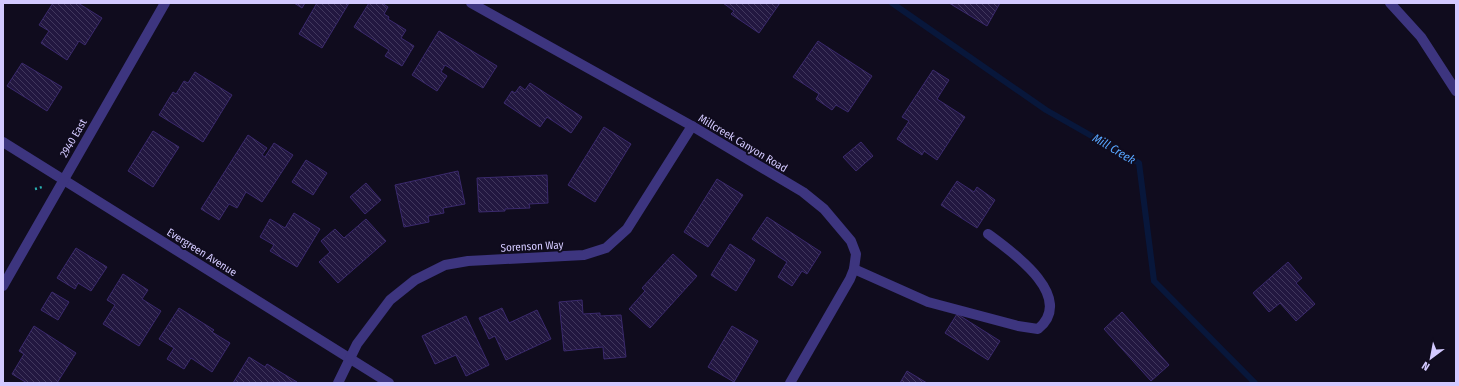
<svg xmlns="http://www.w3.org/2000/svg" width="1459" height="386" font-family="'Fira Sans Condensed',sans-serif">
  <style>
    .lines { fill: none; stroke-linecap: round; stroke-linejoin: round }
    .stream { stroke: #08173b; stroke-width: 6 }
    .building { fill: url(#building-back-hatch); stroke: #3a296c }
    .path { stroke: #2ab1b2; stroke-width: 2.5; stroke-dasharray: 2 3; stroke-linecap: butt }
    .lane { stroke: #3d357f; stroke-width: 10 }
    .street { stroke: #3d357f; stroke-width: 10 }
    .labels { text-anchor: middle; stroke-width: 4; stroke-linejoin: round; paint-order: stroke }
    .street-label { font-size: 11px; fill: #d3c9ff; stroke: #100c1e }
    .water-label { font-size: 12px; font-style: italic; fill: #57a6ff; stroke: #100c1e }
  </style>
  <defs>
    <pattern id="building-back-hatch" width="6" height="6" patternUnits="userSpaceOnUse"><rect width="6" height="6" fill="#221740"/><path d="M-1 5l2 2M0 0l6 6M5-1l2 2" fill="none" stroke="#41375d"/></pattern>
  </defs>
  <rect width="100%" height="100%" fill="#100c1e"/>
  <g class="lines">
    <path class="stream" d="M892,3L1046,110L1139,163L1154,281L1255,383"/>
  </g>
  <g class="building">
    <path d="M53,3H78L102,18L85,45L79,41L67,60L41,43L49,31L39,25Z"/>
    <path d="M294,3H305L302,8Z"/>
    <path d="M317,3H349L322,48L299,34Z"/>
    <path d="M369,3H382L388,7L384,14L389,17L388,19L406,30L401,38L414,46L402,66L385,56L389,50L354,27Z"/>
    <path d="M723,3H780L759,33L731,14L734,11Z"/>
    <path d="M949,3H1000L987,26Z"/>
    <path d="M439,31L497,66L483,88L445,65L441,72L447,76L437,91L412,75Z"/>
    <path d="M818,41L872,76L848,112L836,105L832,110L816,99L819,94L793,77Z"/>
    <path d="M22,63L62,87L47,111L7,86Z"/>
    <path d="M933,70L949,80L937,99L965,117L937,160L924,151L922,155L897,139L909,121L902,117Z"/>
    <path d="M195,72L232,95L203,142L159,115L173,92L176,94L184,81L188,83Z"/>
    <path d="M530,83L582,117L571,133L547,117L540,127L504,103L512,91L515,93L520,86L525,90Z"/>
    <path d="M604,127L631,144L595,202L568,185Z"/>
    <path d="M153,131L179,147L153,187L128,171Z"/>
    <path d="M248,135L267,148L262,155L265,157L274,143L293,155L262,202L246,192L237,208L229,204L219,220L201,209Z"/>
    <path d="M861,142L873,156L856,171L843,157Z"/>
    <path d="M306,160L327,173L313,195L292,182Z"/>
    <path d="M458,171L465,204L443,208L444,213L428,216L429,222L404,227L395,185Z"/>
    <path d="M547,175L548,203L529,204L530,208L505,209V211L479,212L477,178Z"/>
    <path d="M717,179L743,195L708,247L684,232Z"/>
    <path d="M957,181L974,192L977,187L995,200L977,228L941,205Z"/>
    <path d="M366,183L381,200L365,214L350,197Z"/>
    <path d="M294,213L320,229L297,267L270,251L274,245L260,237L270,219L285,228Z"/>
    <path d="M767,217L821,252L807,274L802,271L792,286L778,277L787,262L752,239Z"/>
    <path d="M366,219L386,241L338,283L319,262L330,252L321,241L335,229L344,238Z"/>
    <path d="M730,244L755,260L736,291L711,275Z"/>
    <path d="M76,248L107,267L91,291L78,283L75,289L57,278Z"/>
    <path d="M673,254L697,276L650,328L629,309L645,291L642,288Z"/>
    <path d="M1288,262L1302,278L1296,283L1315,304L1296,321L1280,303L1269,312L1253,293Z"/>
    <path d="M123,274L148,290L142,299L161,311L139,346L103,324L115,305L107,300Z"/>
    <path d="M52,292L69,302L58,320L41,310Z"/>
    <path d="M582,300L583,314L600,313V316L621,315L626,357L604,359L603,347L564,351L559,302Z"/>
    <path d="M179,308L214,330L212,332L230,343L212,372L191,358L184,369L167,359L174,348L159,339Z"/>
    <path d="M502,308L509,323L537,310L551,339L506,360L495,336L489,339L479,318Z"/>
    <path d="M1122,312L1169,365L1151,381L1104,329Z"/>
    <path d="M957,314L1000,341L988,360L945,333Z"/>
    <path d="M466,316L489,365L466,376L456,355L435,364L422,336Z"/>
    <path d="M34,326L76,353L57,383H27L12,374L24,354L19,351Z"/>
    <path d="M732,326L758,341L734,382L708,367Z"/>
    <path d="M249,357L265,367L267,364L297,382L233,383Z"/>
    <path d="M907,371L927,383H900Z"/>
  </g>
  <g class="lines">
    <path class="path" d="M35,189L42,187"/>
    <path class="lane" d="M854,269L928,302L1018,326L1038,329C1077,297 1011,251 988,234"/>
    <g class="street">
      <path d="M471,3L692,126L803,192L824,209L851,241L856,254L854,269L850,279L790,383"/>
      <path d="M1390,3L1421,37L1456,91"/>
      <path d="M3,142L389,383"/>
      <path d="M3,286L165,3"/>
      <path d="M338,383L357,344L390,300L415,280L445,265L468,261L584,255L606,248L627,229L692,126"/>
    </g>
  </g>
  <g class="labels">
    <g class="street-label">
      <text transform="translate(73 138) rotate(-60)" y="4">2940 East</text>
      <text transform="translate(743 143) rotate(31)" y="4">Millcreek Canyon Road</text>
      <text transform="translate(532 246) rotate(-3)" y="4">Sorenson Way</text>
      <text transform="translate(202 252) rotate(32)" y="4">Evergreen Avenue</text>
    </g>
    <g class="water-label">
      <text transform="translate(1114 149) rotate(31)" y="4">Mill Creek</text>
    </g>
  </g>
  <rect width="1459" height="386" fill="none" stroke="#d3c9ff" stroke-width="8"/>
  <g transform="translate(1431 358) rotate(212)" stroke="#100c1e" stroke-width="3" paint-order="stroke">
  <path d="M0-3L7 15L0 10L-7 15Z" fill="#d3c9ff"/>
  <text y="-6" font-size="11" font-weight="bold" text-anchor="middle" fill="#d3c9ff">N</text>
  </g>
</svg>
